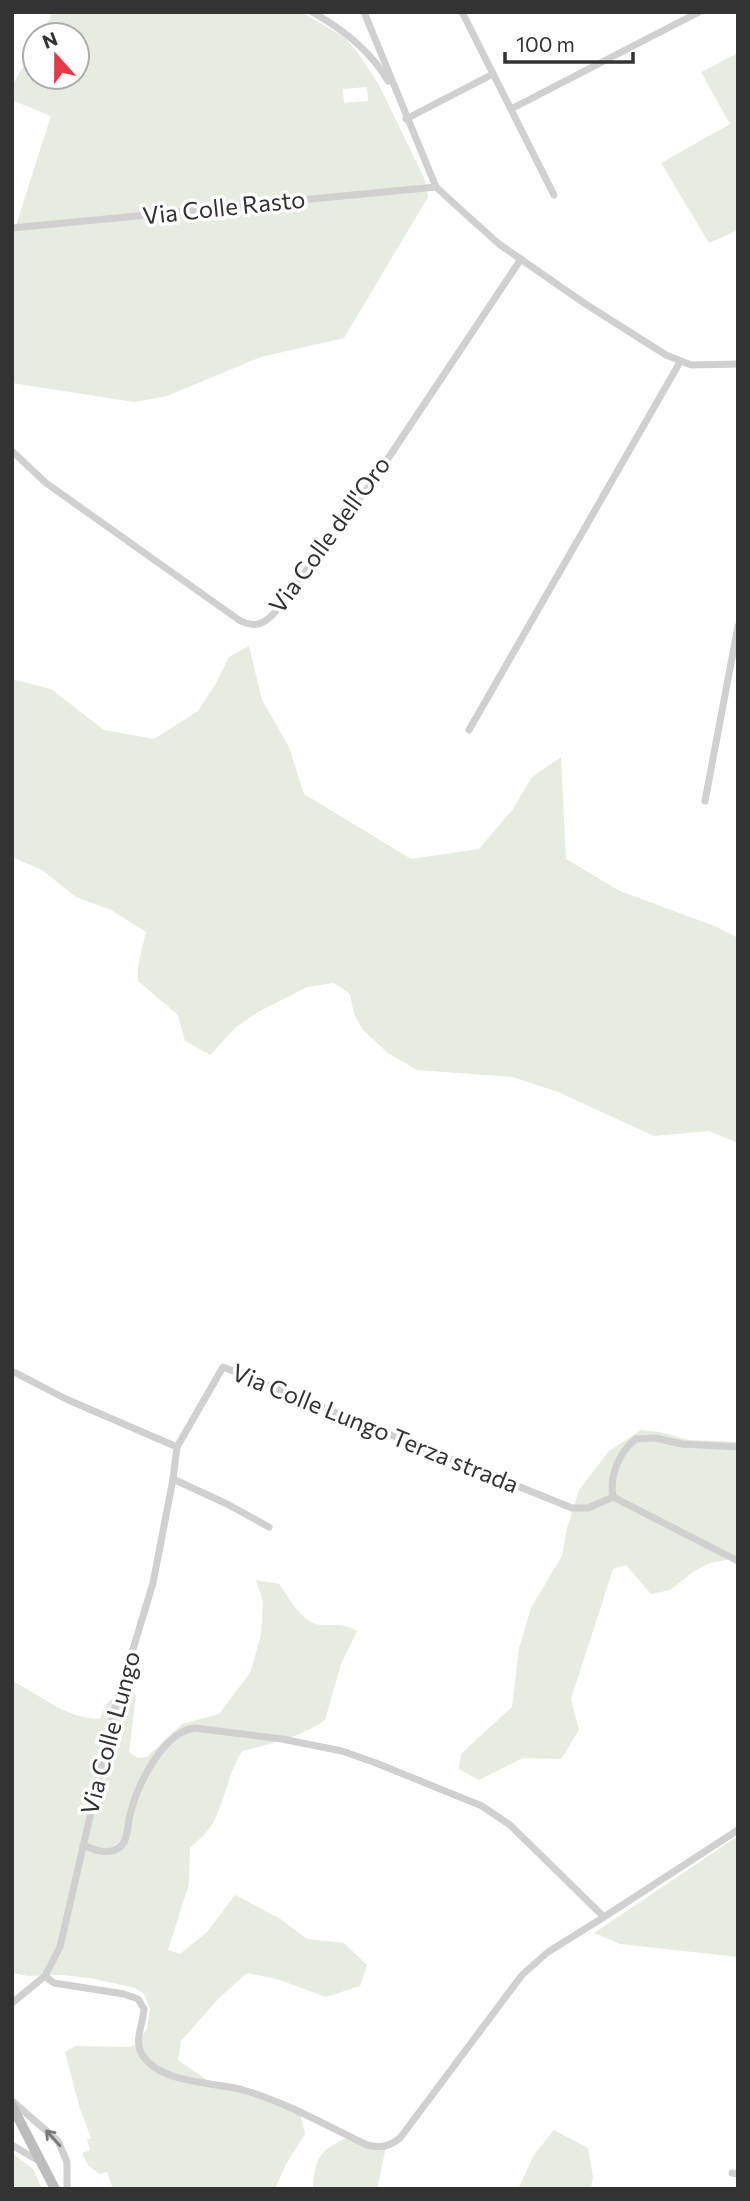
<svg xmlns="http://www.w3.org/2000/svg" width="750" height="2201" font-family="Commissioner,sans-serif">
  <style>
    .green { fill: #e6ecdf; fill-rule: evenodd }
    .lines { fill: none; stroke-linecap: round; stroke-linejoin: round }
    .street { stroke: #d0d0d0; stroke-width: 7 }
    .secondary { stroke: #bdbdbd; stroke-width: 10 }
    .oneway { stroke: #7a7a7a }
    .labels { text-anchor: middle; stroke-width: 7; stroke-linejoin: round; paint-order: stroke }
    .street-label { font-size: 24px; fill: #333; stroke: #fff }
  </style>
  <rect width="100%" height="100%" fill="#fff"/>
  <g class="green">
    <path d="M53,12H301L344,37L358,53L379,85L425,180L428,197L344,338L261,357L167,396L134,402L12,383V238L51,116L12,100V86L35,45V77H77V35H41ZM367,87L368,101L344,103L343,89Z"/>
    <path d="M738,53V230L709,243L661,163L730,124L701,72Z"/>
    <path d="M249,646L262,700L289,747L304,794L411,859L479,849L513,809L532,777L561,757L566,859L620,891L717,927L738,938V1143L709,1131L654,1136L558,1092L512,1077L417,1070L388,1053L363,1030L354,1014L350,994L334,983L307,987L258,1012L236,1027L210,1055L185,1041L178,1015L138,981V966L146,932L111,910L76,897L42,870L12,857V679L51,689L104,730L154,739L198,711L215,685L229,657Z"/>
    <path d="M641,1430L660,1432L689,1440L738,1442V1558L710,1563L693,1572L670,1590L651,1594L626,1565L613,1569L571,1699L579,1730L561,1759L523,1758L479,1780L459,1769L461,1754L512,1707L519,1648L531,1608L562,1556L567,1528L579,1490L609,1451Z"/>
    <path d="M256,1580L279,1584C288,1596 299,1617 313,1623C328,1629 337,1620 357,1631L341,1664L325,1720C301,1737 270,1744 242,1751C229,1772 226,1796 215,1819C210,1831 199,1839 190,1848L189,1884L168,1950L180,1954L207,1932L235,1895L279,1918L307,1939L344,1943L367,1965L360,1986L326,1997L277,1979L247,1973L219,1998L181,2041L178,2060L207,2080L241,2089L300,2113L305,2134L285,2166L275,2189H113L107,2172L99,2174L88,2165L82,2153L90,2150L87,2140L91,2138L80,2109L65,2052L76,2046L128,2047L135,2045L147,2029L150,2009L144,1994L135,1988L90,1978L61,1975L28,1976L12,1973V1681C43,1696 64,1718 100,1719C106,1701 113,1695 130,1690L136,1696L129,1752L138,1758L147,1757L182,1724L219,1714L250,1673L261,1635L263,1602Z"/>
    <path d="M738,1836V1957L620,1944L594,1933Z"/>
    <path d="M554,2130L588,2148L593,2177L591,2189H518L534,2155Z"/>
    <path d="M349,2137L386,2147L377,2189H313C314,2157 321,2149 349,2137Z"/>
    <path d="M12,2153L34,2170L42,2189H15L12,2186Z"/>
  </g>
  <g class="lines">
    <g class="street">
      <path d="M312,12C343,29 370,50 388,81"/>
      <path d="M364,12L436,187L460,209L499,244L584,303L666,355L691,365L738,364"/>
      <path d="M462,12L554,195"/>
      <path d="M511,109L699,12"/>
      <path d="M406,119L493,74"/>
      <path d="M12,228L436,187"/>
      <path d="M12,451L46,483L239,620C254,628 264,625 275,612L373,481L521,259"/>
      <path d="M469,730L680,362"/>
      <path d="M705,801L738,626"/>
      <path d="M12,1371L66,1399L177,1447"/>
      <path d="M173,1479L227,1504L269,1527"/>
      <path d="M613,1497C609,1476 619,1452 636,1439L655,1438L682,1444L738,1447"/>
      <path d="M83,1845C94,1850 109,1856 120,1847C129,1840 127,1822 131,1811C138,1784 164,1731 195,1728L282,1739L342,1751L376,1763L482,1806L510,1825L604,1917L738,1830"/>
      <path d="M45,1976L54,1983L124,1994L138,1999L144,2009C143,2025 133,2041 143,2056C162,2084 214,2082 243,2090C286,2102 327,2126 367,2145C380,2148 389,2147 400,2138L522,1975L548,1952L604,1917"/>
      <path d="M12,2003L45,1976L60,1947L114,1712L153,1583L173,1479L177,1447L223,1367L572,1508H588L613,1497L738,1561"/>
      <path d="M12,2101L58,2141L67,2162V2189"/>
      <path d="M12,2145L39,2161"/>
      <path d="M732,2173L738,2174"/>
    </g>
    <path class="secondary" d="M12,2106L55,2189"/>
  </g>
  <defs><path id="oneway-shaft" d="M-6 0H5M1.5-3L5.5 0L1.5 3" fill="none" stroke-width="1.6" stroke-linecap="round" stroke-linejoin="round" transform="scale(1.75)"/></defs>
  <use class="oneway" href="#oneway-shaft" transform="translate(53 2138) rotate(-132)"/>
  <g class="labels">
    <g class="street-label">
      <text transform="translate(224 208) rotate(-6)" y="8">Via Colle Rasto</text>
      <text transform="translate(330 535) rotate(-54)" y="8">Via Colle dell'Oro</text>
      <text transform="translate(375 1429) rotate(22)" y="8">Via Colle Lungo Terza strada</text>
      <text transform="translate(111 1733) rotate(-75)" y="8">Via Colle Lungo</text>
    </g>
  </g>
  <rect width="750" height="2201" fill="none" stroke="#333333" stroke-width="28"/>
  <g transform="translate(56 56) rotate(339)"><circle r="33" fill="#ffffff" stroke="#adadad" stroke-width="2"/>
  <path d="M0-5L12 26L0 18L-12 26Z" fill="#e63946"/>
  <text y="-10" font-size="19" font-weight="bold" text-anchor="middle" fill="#333333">N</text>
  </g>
  <path d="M505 52v10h128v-10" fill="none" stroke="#333333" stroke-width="3.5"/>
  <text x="516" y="52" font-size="21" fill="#333333" stroke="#ffffff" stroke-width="5" paint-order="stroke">100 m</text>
</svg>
